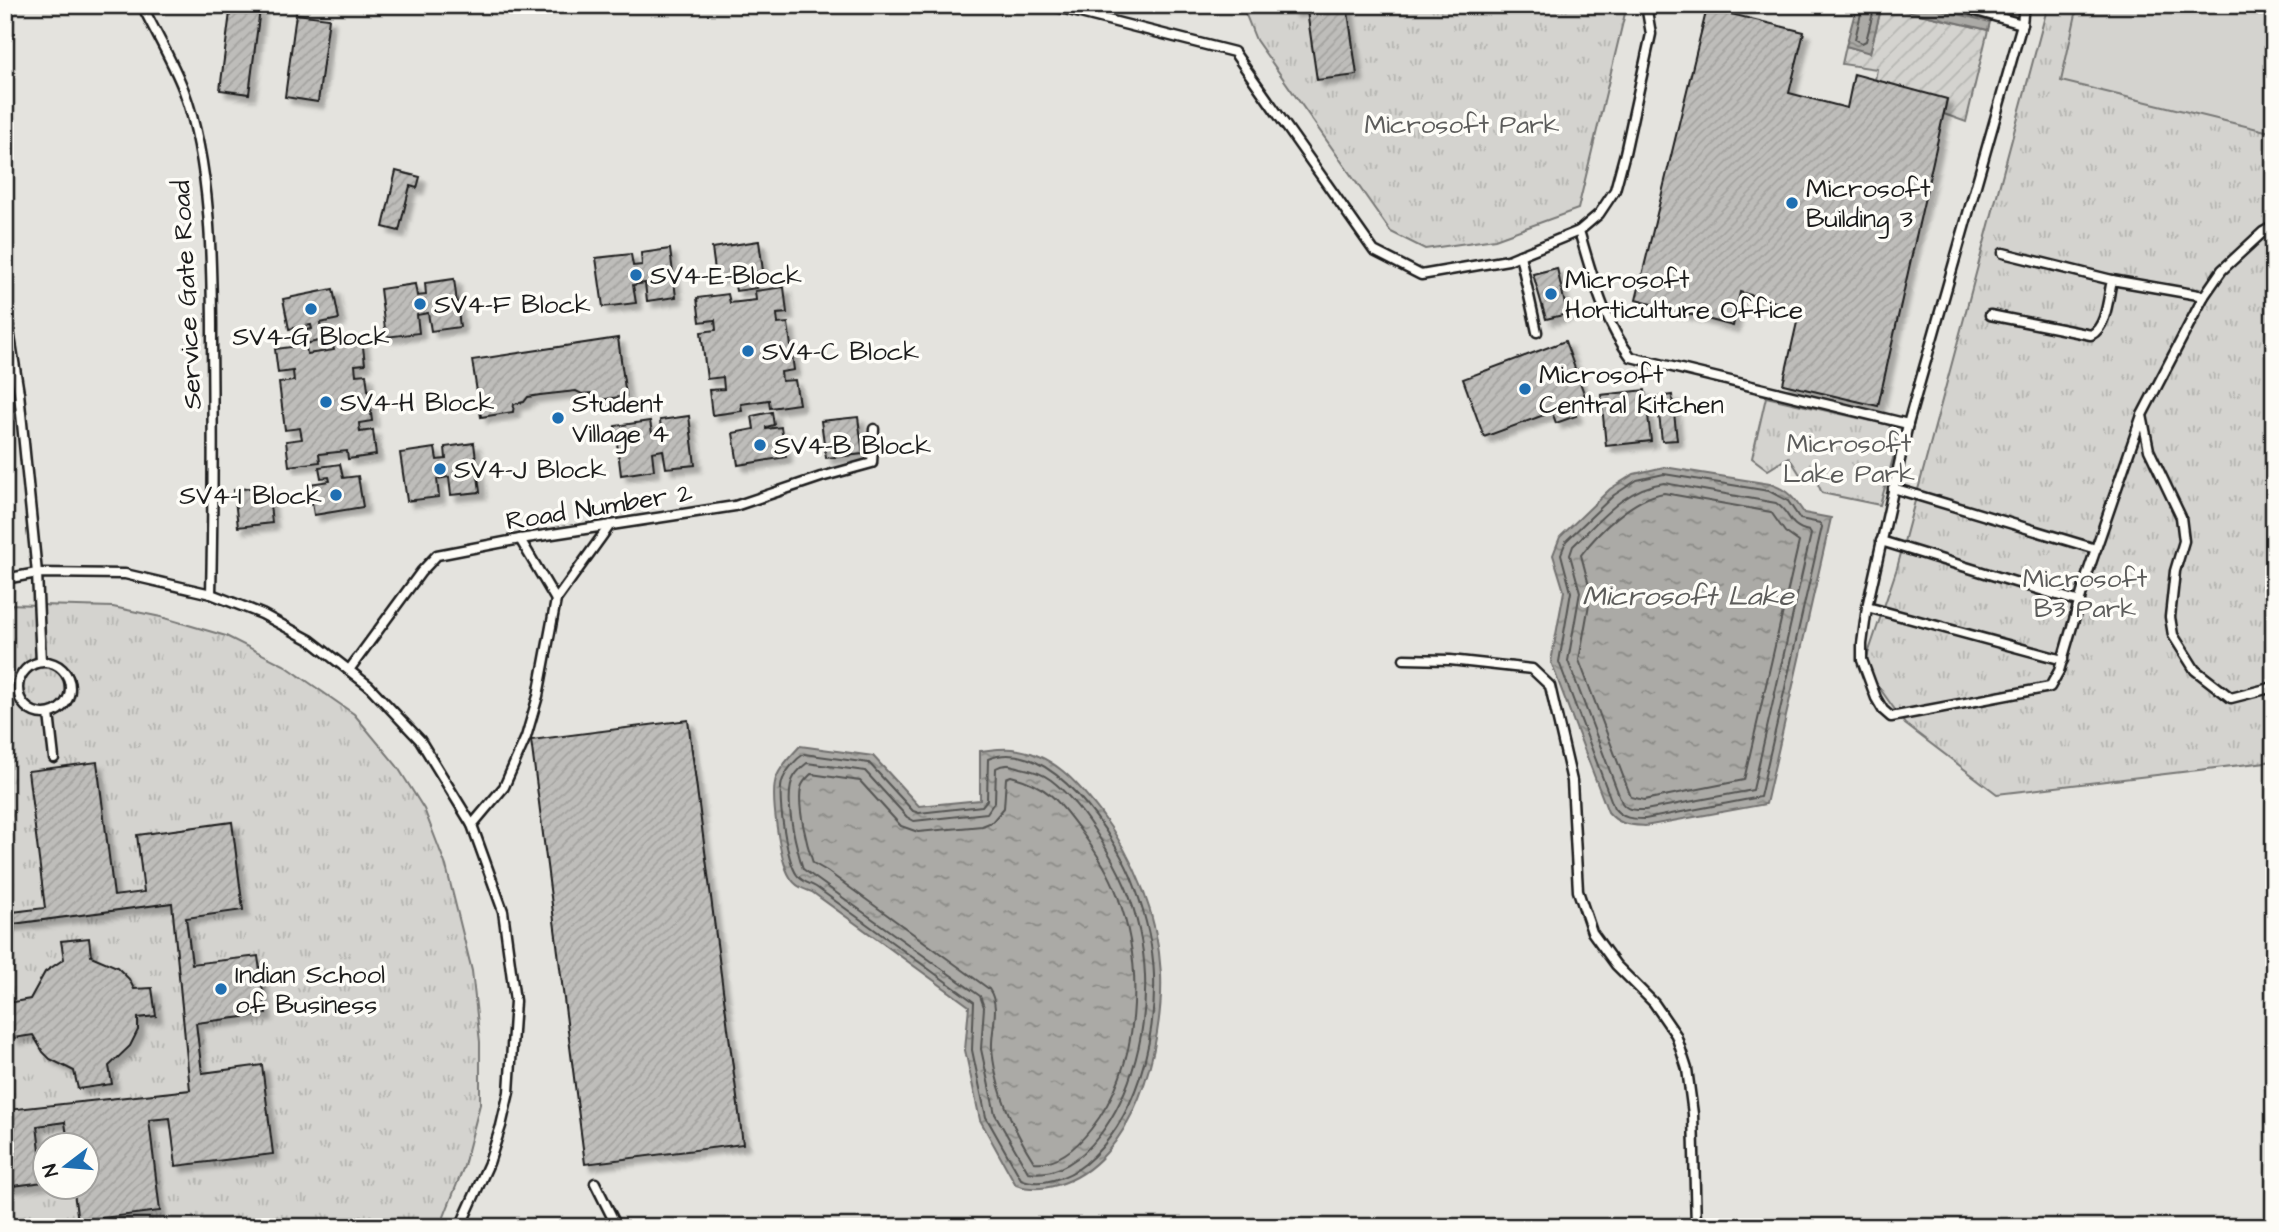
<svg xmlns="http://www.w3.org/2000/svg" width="2279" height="1232" font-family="'Architects Daughter',sans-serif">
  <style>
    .built { fill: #e4e3de; fill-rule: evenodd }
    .park { fill: url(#park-tufts); stroke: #787876; stroke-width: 2; fill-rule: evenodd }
    .garden { fill: url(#garden-furrows); stroke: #787876; stroke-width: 2 }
    .pitch { fill: #d4d3cf; stroke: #787876; stroke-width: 2 }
    .water { fill: url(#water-ripples); stroke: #72716f; stroke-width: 2 }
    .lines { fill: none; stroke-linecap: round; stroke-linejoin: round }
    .shore { stroke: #555553; stroke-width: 2 }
    .building { fill: url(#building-hatch); stroke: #1c1c1c; stroke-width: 2; filter: url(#shadow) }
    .service-casing { stroke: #1c1c1c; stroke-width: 13 }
    .service { stroke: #fdfcf7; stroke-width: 8 }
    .poi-dot { fill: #1f6fb2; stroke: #fdfcf7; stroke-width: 2.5 }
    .labels { text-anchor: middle; stroke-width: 7; stroke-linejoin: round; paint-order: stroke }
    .park-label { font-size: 26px; fill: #5c5c5b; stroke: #fdfcf7 }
    .poi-label { font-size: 26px; fill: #1c1c1c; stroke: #fdfcf7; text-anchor: start }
    .street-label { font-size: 26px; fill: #1c1c1c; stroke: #fdfcf7 }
    .water-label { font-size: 28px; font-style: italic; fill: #5c5c5a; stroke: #fdfcf7 }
  </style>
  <defs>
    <pattern id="park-tufts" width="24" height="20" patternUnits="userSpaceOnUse" patternTransform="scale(1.75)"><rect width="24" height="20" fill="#d4d3cf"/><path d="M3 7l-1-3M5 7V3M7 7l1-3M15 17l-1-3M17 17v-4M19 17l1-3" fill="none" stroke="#b5b5b1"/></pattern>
    <pattern id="garden-furrows" width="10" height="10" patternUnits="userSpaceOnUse" patternTransform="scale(1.75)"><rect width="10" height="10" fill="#d4d3cf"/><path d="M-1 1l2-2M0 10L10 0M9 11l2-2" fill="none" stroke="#b5b5b1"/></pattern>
    <pattern id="water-ripples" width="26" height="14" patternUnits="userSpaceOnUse" patternTransform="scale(1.75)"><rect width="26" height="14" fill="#abaaa6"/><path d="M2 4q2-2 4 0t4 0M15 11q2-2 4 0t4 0" fill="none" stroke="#8a8a86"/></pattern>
    <pattern id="building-hatch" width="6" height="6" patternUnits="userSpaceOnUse" patternTransform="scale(1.75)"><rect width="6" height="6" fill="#bebdba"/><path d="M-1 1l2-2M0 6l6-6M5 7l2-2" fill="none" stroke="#a3a29f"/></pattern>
    <filter id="shadow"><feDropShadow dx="6" dy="6" stdDeviation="2" flood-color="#0004"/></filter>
  </defs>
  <rect width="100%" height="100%" fill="#f4f3ee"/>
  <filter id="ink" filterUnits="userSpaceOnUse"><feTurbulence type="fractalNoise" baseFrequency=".0143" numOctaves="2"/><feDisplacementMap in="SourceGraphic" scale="14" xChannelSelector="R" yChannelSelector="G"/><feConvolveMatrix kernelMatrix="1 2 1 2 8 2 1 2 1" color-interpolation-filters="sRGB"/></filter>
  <g filter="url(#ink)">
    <path class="built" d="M5,5H2274V1227H5ZM46,1144H88V1186H46Z"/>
    <g class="park">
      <path d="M1242,5H1627L1578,209L1495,239L1425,249L1391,232L1256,40Z"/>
      <path d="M2048,5H2274V761L1997,794L1905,724L1864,666L1897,568Z"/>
      <path d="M1766,397L1889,425L1897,444L1880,505L1822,493L1812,471L1801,476L1789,457L1768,470L1752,458Z"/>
      <path d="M5,604L113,607L161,617L226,636L284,665L354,714L397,766L424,809L446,866L472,971L480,1042V1104L464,1166L440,1227H5ZM46,1144H88V1186H46Z"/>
    </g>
    <path class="garden" d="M1882,5L1988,30L1966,122L1944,114L1947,100L1875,80L1877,69L1842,64L1846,46L1870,52Z"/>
    <path class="pitch" d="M2078,5H2274V133L2061,81Z"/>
    <g class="water">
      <path d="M1857,5H1882L1870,53L1846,46Z"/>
      <path d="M1882,5H1922L1990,22L1988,30Z"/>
      <path d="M1664,467L1770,484C1788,490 1794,498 1804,513L1831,518L1766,804L1645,826C1629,825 1619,825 1608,812L1551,662L1564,591L1553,555L1560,537L1610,489L1634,474Z"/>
      <path d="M800,746L873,756L919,806L980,800V751C990,750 1002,748 1012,749C1052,753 1077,782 1100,812C1135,859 1158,915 1161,974C1164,1044 1134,1164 1057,1185C1043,1189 1030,1190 1016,1185L980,1120L965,1050L969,1006L812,892C803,889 795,886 790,877C780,861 769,792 777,776C782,764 792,755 800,746Z"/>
    </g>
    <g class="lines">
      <g class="shore">
        <path d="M1863,5L1855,39L1862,43L1866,41L1875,5"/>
        <path d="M1664,474L1769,491L1788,501L1800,519L1820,523L1822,527L1760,797L1645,819C1632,819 1623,819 1614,808L1559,662L1571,592L1561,554L1566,541L1614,495L1637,480Z"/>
        <path d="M1664,483L1776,503C1792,514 1787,526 1809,531L1811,534L1753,790L1645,810C1635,810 1628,811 1622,803L1568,661L1580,592L1570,555L1573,546C1600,520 1625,488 1664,483Z"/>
        <path d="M1664,493L1771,512L1785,532L1799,542L1744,780L1644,800L1631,797L1579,660L1591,593L1581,555C1599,531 1633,498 1664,493Z"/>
        <path d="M804,754L869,763L913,811L919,813L982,806L987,800L988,759C1049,733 1118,839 1135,887C1145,914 1153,946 1154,975C1156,1040 1137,1120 1085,1164C1069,1177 1041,1188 1021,1179L986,1117L972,1050L974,1002L816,887C809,883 802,882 797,875C787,861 776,795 783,779C787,769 796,759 804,754Z"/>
        <path d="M807,763L865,771L907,817L914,821L987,813L995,801L996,768C1004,763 1012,765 1021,768C1031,770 1043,774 1051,780C1081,803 1111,853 1126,888C1137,914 1144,947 1145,976C1147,1030 1133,1092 1099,1136C1082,1158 1057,1177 1028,1172L995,1114L981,1049L984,1007L980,996L803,869C796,846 786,808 791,785C792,777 800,768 807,763Z"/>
        <path d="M811,774L860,781L901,826L918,832L982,826L992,822L1004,808L1006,778L1011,776C1048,786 1058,800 1080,830C1094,849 1109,872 1117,894C1145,968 1141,1065 1091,1129C1077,1147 1058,1165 1034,1162C1012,1127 995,1090 992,1048C991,1028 1001,1007 989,989L827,871L813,863C807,845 797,807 801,788C802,782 807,778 811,774Z"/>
      </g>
    </g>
    <g class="building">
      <path d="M231,5L260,9L249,94L220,90Z"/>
      <path d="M1291,5H1330L1292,11Z"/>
      <path d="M1347,5L1357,75L1317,80L1307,11Z"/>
      <path d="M1707,8L1804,32L1789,93L1847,108L1854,74L1947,99L1878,406L1783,384L1800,309L1740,292L1733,326L1636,300Z"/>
      <path d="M296,14L329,18L318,102L285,97Z"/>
      <path d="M396,171L420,177L417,188L410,186L399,231L383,227Z"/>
      <path d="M759,241L763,271L745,274L746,280L755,279L757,288L736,291L733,276L716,278L712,248Z"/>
      <path d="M670,249L676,297L647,301L645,283L633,285L636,303L603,307L596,258L631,254L633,266L642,265L641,253Z"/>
      <path d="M1557,268L1567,314L1546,319L1533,274Z"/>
      <path d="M454,279L460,327L431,331L428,313L417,315L419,333L386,337L380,289L415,284L417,296L426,295L425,283Z"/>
      <path d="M784,287L787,313L777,314L778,324L788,323L794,370L781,372L782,381L795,380L799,404L770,408L769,400L741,404L742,411L712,415L709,390L724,389L723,377L707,379L701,332L716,330L715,320L700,322L697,298L728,294L730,303L756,300L755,291Z"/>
      <path d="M333,289L339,319L320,323L323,340L305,344L302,331L312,329L311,325L289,329L283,299Z"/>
      <path d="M362,338L365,364L355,365L356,375L366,374L372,421L359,423L360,432L373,430L376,455L348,459L347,451L319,454L320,462L289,466L286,441L302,439L300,428L285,430L279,383L294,381L293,371L278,373L275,349L306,345L307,354L334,350L332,342Z"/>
      <path d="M618,338L626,396L593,401L591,393L582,394L576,391L540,395L528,397L524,402L514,404L513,412L481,417L472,360Z"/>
      <path d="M1565,341L1586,399L1571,404L1576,416L1556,423L1552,412L1484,437L1463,379Z"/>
      <path d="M1645,390L1651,441L1606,446L1601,395Z"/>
      <path d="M1672,395L1677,440L1662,441L1657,397Z"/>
      <path d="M772,412L774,425L766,427V429L781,427L786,457L738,465L733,433L754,429L752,416Z"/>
      <path d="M689,416L695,465L666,468L663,450L652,452L654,470L621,475L615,426L650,421L652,433L661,432L660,420Z"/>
      <path d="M858,417L863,454L826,458L821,421Z"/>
      <path d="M474,443L480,492L451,495L449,477L437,479L439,497L407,501L400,453L435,448L437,460L446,459L445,447Z"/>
      <path d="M340,464L343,478L358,476L363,507L314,515L309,484L330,481L329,477L321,478L319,467Z"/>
      <path d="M268,486L272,523L238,527L234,490Z"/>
      <path d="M688,720L743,1144L585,1164L531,740Z"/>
      <path d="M97,762L114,896L144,892L137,835L232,822L243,910L186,918L192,964L258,956L266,1014L196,1023L202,1073L262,1065L273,1154L176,1166L170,1118L149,1120L160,1211L78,1221L73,1186H88V1144H68L65,1122L37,1126L44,1182L5,1187V1085L8,1110L190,1090L172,903L5,925V913L45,908L28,771Z"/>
      <path d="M89,938L91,956L117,967L129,979L134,989L152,988L156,1016L138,1018V1030L130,1046L109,1066L112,1084L78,1089L74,1071L50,1059L43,1052L33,1035L13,1038L8,1003L30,999L45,972L64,959L61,941Z"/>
    </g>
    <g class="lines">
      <defs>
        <g id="service">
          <path d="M142,5C156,34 173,62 184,91C211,164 212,262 212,339C213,424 213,508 211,594"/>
          <path d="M1049,5L1234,52L1374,251L1421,275L1508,260L1579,231"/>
          <path d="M1646,5L1651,34L1625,153L1615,190L1599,214L1579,231C1592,274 1603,321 1631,357L1908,424"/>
          <path d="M1955,5L2022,24"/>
          <path d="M2024,5L2022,24L1908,424L1867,607L1862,644V660L1876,698L1883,710L1891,717L2050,687L2059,671L2088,572L2142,415"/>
          <path d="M2274,226L2263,232L2222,270L2204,296L2142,415L2149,450L2181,517L2184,541L2175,571L2170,617L2173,635L2195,670L2231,698L2274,687"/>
          <path d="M1520,255L1537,332"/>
          <path d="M2112,280L2204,296"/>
          <path d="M5,305L19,393L37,573L41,662"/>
          <path d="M1990,315L2091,335C2107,327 2108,297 2112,280L2003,253"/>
          <path d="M1893,488L2096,549"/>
          <path d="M520,539L556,600"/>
          <path d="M1881,541L2080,602"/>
          <path d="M5,579L37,573L125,574L211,594L262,614L310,640L369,686L420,740L472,825L503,911L515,1001L509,1092L501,1126L489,1163L460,1227"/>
          <path d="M1867,607L2063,660"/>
          <path d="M1404,659L1450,660L1532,669L1550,686L1572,781L1578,891L1592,932L1616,965L1654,1003L1676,1035L1687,1069L1693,1114L1696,1227"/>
          <circle cx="44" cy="688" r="26"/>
          <path d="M349,670L421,572L437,555L520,539L735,506L821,477L872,463L874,429"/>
          <path d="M49,714L54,758"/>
          <path d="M472,825L504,787L526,737L538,696L556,600L610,525"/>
          <path d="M595,1183L617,1227"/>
        </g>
      </defs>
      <use href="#service" class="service-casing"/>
      <use href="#service" class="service"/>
    </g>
  </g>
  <g class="poi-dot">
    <circle cx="1792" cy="203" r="7"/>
    <circle cx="636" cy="275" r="7"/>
    <circle cx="1551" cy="294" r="7"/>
    <circle cx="420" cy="304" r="7"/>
    <circle cx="311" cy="309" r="7"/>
    <circle cx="748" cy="351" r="7"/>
    <circle cx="1525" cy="389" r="7"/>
    <circle cx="326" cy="402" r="7"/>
    <circle cx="558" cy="418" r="7"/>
    <circle cx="760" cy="445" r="7"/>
    <circle cx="440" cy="469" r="7"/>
    <circle cx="336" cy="495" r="7"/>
    <circle cx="221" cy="989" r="7"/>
  </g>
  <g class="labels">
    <g class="park-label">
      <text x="1462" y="133">Microsoft Park</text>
      <text x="1849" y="452">Microsoft<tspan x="1849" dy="30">Lake Park</tspan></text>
      <text x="2085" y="587">Microsoft<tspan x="2085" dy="30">B3 Park</tspan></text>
    </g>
    <g class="poi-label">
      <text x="1806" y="197">Microsoft<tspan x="1806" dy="30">Building 3</tspan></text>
      <text x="650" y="284">SV4-E-Block</text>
      <text x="1565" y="288">Microsoft<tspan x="1565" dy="30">Horticulture Office</tspan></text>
      <text x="434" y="313">SV4-F Block</text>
      <text x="311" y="345" text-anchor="middle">SV4-G Block</text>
      <text x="762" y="360">SV4-C Block</text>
      <text x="1539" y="383">Microsoft<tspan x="1539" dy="30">Central Kitchen</tspan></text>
      <text x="340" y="411">SV4-H Block</text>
      <text x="572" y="412">Student<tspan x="572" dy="30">Village 4</tspan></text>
      <text x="774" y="454">SV4-B Block</text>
      <text x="454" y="478">SV4-J Block</text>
      <text x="322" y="504" text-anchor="end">SV4-I Block</text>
      <text x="235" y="983">Indian School<tspan x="235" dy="30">of Business</tspan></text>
    </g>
    <g class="street-label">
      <text transform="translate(186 295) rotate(-93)" y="9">Service Gate Road</text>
      <text transform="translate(599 506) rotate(-9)" y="9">Road Number 2</text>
    </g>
    <g class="water-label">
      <text x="1688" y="605">Microsoft Lake</text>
    </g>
  </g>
  <rect width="2279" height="1232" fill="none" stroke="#fdfcf7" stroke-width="28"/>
  <rect x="14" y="14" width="2251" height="1204" fill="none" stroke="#1c1c1c" stroke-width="2.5" filter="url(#ink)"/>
  <g transform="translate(66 1166) rotate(254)"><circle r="33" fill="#fdfcf7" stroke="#a3a29f" stroke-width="2"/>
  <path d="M0-5L12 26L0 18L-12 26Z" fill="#1f6fb2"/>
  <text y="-10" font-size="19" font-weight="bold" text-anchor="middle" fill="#1c1c1c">N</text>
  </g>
</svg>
